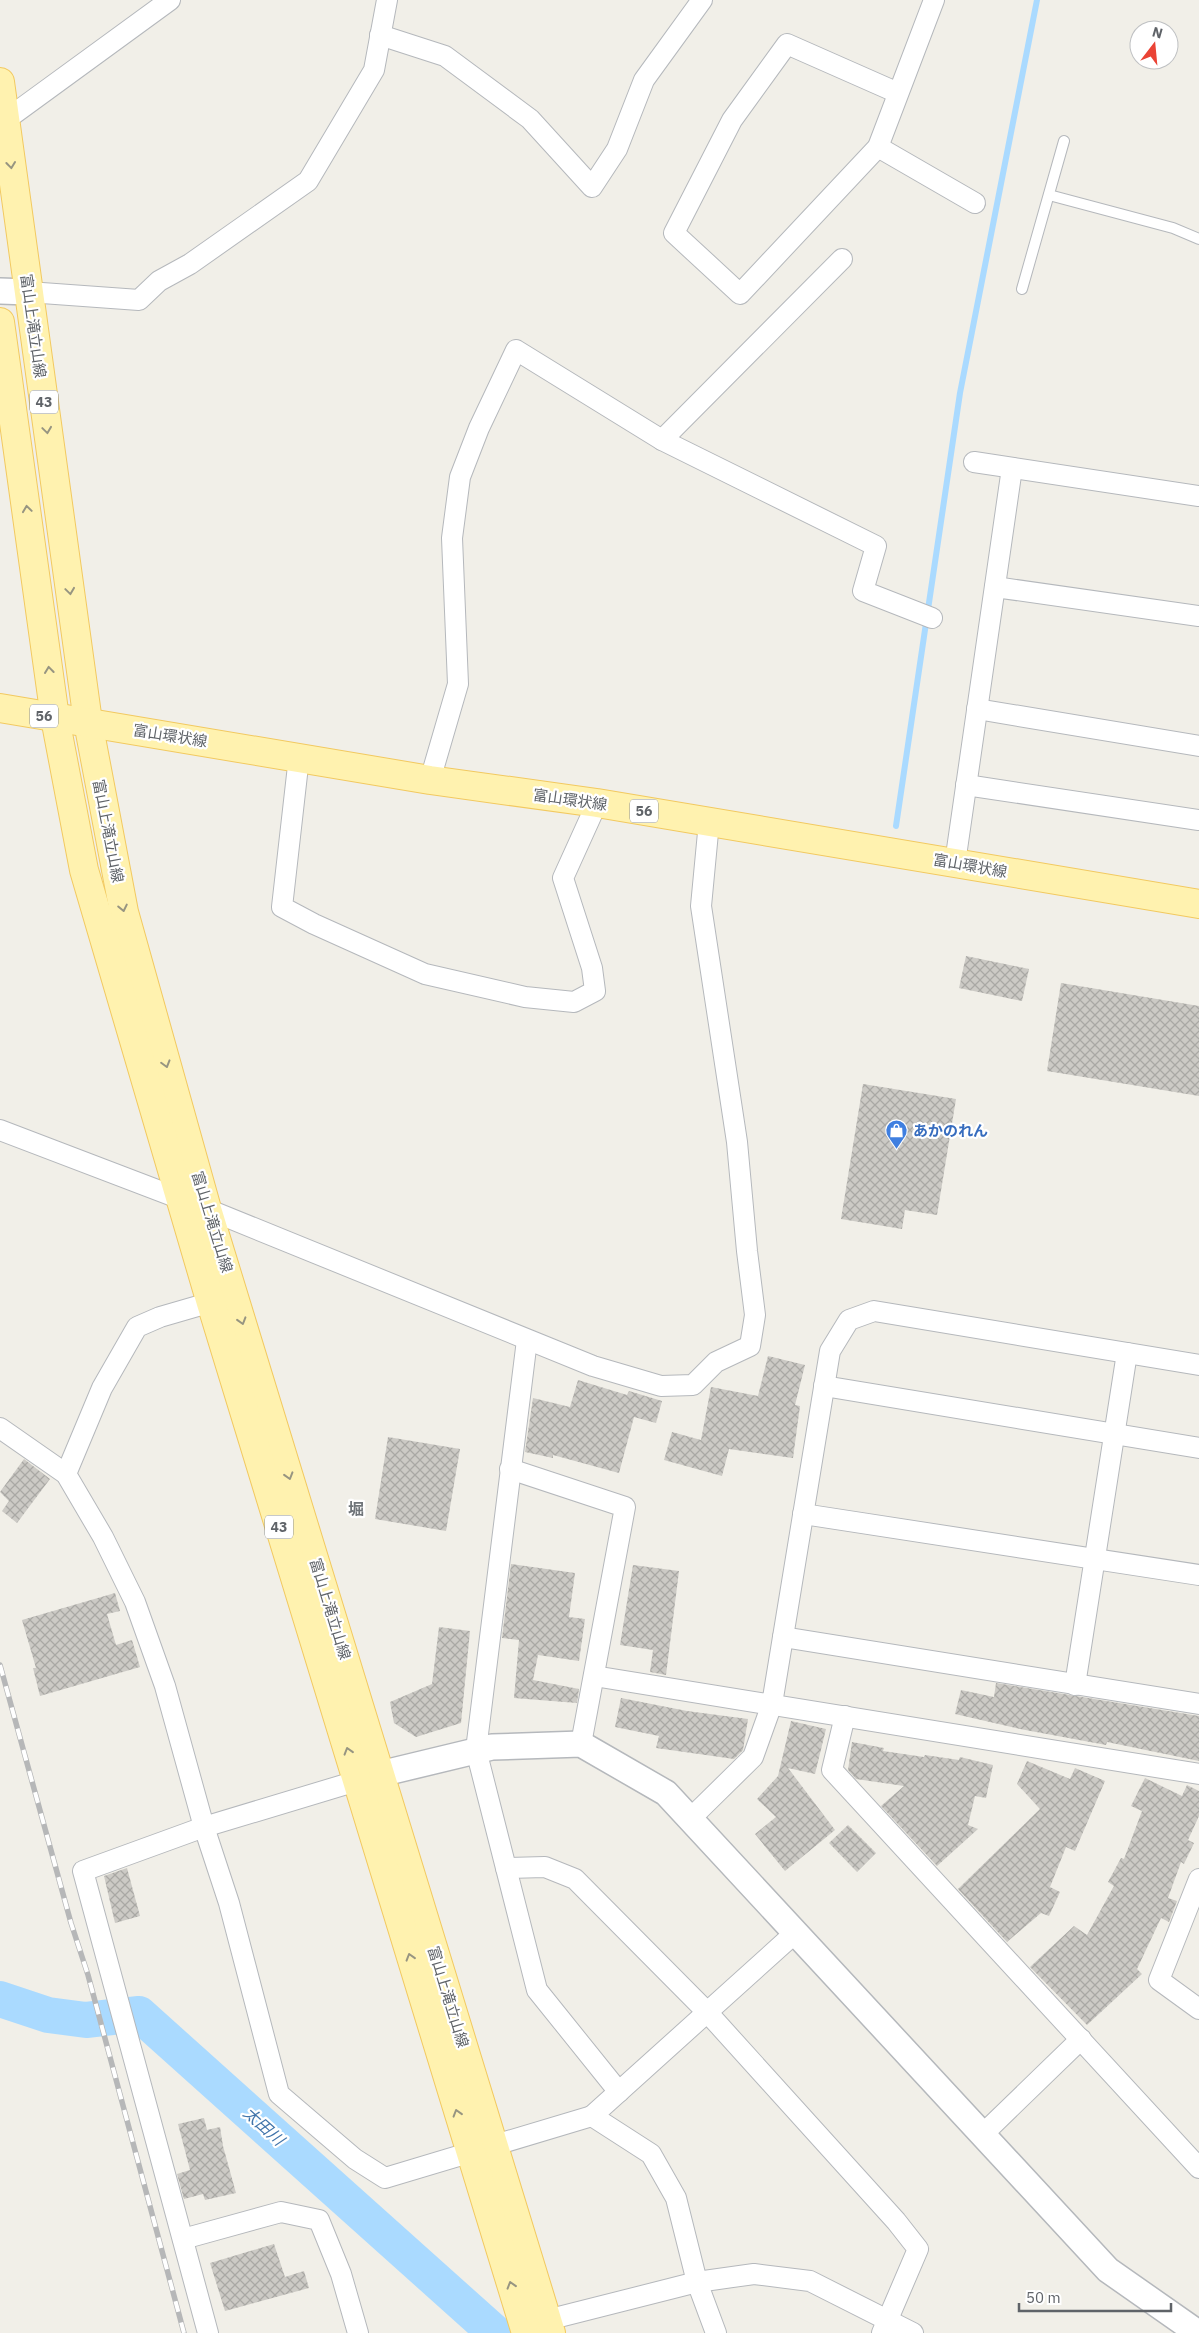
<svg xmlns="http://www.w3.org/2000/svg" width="1199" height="2333" font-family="'IBM Plex Sans','Noto Sans JP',sans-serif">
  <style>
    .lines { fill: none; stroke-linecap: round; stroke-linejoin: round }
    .stream { stroke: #aadaff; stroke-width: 6 }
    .river { stroke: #aadaff; stroke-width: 36 }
    .building { fill: url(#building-cross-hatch) }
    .service-casing { stroke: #b5b8bc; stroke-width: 12 }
    .minor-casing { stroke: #b5b8bc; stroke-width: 22 }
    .tertiary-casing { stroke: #b5b8bc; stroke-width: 28 }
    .primary-casing { stroke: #f2c960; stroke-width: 30 }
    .service { stroke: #fff; stroke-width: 10 }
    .minor { stroke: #fff; stroke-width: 20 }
    .tertiary { stroke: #fff; stroke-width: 25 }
    .primary { stroke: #fff2af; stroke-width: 28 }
    .rail-casing { stroke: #b6b7b8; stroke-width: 5.5 }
    .rail { stroke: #fff; stroke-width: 4; stroke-dasharray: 11; stroke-linecap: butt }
    .oneway { stroke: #979581 }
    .labels { text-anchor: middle; stroke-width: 4.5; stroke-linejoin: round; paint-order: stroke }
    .shield { fill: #fff; stroke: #8f9295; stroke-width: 1 }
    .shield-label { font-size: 14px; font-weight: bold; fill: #5f6368 }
    .street-label { font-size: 15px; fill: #5f6368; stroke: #fff }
    .shop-label { font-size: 15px; font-weight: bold; fill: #366cbe; stroke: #fff; text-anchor: start }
    .neighbourhood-label { font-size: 16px; font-weight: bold; fill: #70757a; stroke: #fff }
    .water-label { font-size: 16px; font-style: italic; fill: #4174aa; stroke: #fff }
  </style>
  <defs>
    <pattern id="building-cross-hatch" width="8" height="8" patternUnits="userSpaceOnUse" patternTransform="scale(1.25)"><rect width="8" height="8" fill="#cccac5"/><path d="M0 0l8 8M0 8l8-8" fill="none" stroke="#a9a8a4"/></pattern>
  </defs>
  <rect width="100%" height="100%" fill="#f1efe8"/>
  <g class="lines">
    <path class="stream" d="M896,826L960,393L1037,0"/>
    <path class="river" d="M0,1999L48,2015L86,2020L139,2014L495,2333"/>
  </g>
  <g class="building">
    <path d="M966,956L1029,969L1022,1001L959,988Z"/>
    <path d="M1061,983L1199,1006V1096L1047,1071Z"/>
    <path d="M863,1084L956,1099L937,1215L905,1210L902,1229L841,1219Z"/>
    <path d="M768,1356L805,1365L795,1405L800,1406L793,1458L729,1449L722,1476L664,1460L672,1432L701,1440L711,1387L758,1396Z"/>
    <path d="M578,1380L627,1395L629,1391L662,1401L656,1423L634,1417L619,1473L553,1455V1458L525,1452L533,1398L570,1407Z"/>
    <path d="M388,1437L460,1449L446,1531L375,1519Z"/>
    <path d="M24,1459L50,1479L17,1523L2,1511L9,1501L0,1492Z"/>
    <path d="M511,1564L575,1573L569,1617L585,1619L579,1661L538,1655L533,1680L579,1689L577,1703L514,1698L519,1640L502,1638Z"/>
    <path d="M633,1565L679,1571L666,1675L650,1672L653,1650L620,1645Z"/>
    <path d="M115,1593L120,1611L107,1614L116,1645L132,1640L140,1667L40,1696L33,1668H36L22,1620Z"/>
    <path d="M439,1627L470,1631L461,1723L416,1737L394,1723L390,1702L432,1684Z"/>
    <path d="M996,1683L1199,1716V1761L1107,1742L1106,1745L1020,1729L955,1714L961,1690L994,1697Z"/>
    <path d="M621,1698L687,1711L748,1719L743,1750L734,1759L656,1748L659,1736L615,1727Z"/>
    <path d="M791,1721L826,1729L815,1774L788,1768L835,1830L785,1871L755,1834L776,1817L757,1799L778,1776Z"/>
    <path d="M852,1742L884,1748L883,1751L924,1757L925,1755L959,1760L960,1757L993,1765L986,1798L975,1796L968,1825L978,1829L937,1866L881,1806L904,1786L856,1779L848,1770Z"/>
    <path d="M1027,1761L1070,1779L1075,1768L1105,1781L1075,1851L1066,1847L1050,1887L1060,1892L1049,1916L1041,1913L1007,1942L958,1889L1040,1809L1017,1784Z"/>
    <path d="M1145,1778L1182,1796L1187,1785L1199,1791V1816L1188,1840L1194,1843L1184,1864L1181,1862L1168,1898L1177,1901L1169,1922L1161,1918L1137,1969L1142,1974L1087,2025L1030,1967L1074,1926L1087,1935L1114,1886L1108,1882L1121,1858L1124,1859L1142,1811L1131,1806Z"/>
    <path d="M848,1825L876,1853L857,1872L829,1843Z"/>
    <path d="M127,1868L140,1916L115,1923L104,1876Z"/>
    <path d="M204,2118L207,2130L220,2127L223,2146L236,2193L205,2200L203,2194L184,2199L177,2174L190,2170L178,2124Z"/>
    <path d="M274,2244L285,2277L304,2271L309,2288L225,2311L210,2263Z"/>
  </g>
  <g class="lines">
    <defs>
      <g id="service">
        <path d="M1049,195L1173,228L1199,239"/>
        <path d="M1022,289L1064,141"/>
      </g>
      <g id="minor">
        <path d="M380,35L445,56L530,119L592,187L617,149L644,80L702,0"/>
        <path d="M898,93L787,44L732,120L674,233L740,294L878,147L934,0"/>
        <path d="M0,124L170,0"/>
        <path d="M878,147L975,203"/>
        <path d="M28,292L139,300L159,281L190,264L308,181L374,70L387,0"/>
        <path d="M662,440L842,259"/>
        <path d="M974,462L1199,496"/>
        <path d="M995,587L1199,616"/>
        <path d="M977,709L1199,746"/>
        <path d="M299,757L282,907L314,924L425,974L525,997L574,1002L595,991L592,968L563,878L597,803"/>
        <path d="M430,780L458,684L452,538L460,477L479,428L516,350L662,440L876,546L863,591L932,618"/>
        <path d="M966,785L1199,820"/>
        <path d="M955,863L1012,468"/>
        <path d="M0,1130L207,1209L593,1366L661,1386L693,1385L716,1362L750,1346L755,1315L747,1251L737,1142L701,906L709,822"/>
        <path d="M527,1340L476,1750L537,1990L619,2092"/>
        <path d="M824,1386L1199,1448"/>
        <path d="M0,1428L66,1474L103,1537L135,1602L165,1686L204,1827L229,1903L279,2094L355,2159L385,2178L592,2116L651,2154L676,2198L697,2282L716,2333"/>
        <path d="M510,1469L625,1507L581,1744"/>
        <path d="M66,1474L102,1388L137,1327L160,1317L222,1299"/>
        <path d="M803,1514L1199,1575"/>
        <path d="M783,1637L1199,1704"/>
        <path d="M594,1676L1199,1774"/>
        <path d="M1075,1685L1127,1353"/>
        <path d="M845,1716L832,1770L1199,2168"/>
        <path d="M690,1819L753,1757L772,1704L830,1351L849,1320L874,1311L1199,1365"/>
        <path d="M506,1868L545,1867L575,1879L707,2012L896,2221L918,2249L882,2333"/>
        <path d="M1199,1879L1159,1980L1199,2009"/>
        <path d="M592,2116L795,1933"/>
        <path d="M982,2135L1081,2039"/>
        <path d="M183,2239L281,2212L319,2220L341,2274L358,2333"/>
        <path d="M547,2320L697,2282L754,2274L810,2281L913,2333"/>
        <path d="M208,2333L83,1871L204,1827L370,1777"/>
      </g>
      <g id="tertiary">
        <path d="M0,291L28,292"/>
        <path d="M380,1774L492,1747L581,1744L666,1793L1108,2270L1198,2333"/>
      </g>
      <g id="primary">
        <path d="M0,82L88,722L124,912L207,1209L551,2333"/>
        <path d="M0,322L55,718L84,870L211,1303L526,2333"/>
        <path d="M0,708L430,780L597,803L1199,904"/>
      </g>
    </defs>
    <use href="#service" class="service-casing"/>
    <use href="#minor" class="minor-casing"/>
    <use href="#tertiary" class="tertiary-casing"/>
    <use href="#primary" class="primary-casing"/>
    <use href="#service" class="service"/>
    <use href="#minor" class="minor"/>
    <use href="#tertiary" class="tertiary"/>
    <use href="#primary" class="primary"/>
    <defs>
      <path id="rail" d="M0,1665L71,1923L88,1975L184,2333"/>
    </defs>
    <use href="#rail" class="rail-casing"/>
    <use href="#rail" class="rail"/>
  </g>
  <defs><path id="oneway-chevron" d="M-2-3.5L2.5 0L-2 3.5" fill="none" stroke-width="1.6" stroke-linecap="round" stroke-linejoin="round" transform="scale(1.25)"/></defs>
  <g class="oneway">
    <use href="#oneway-chevron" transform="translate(11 165) rotate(83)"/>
    <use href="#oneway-chevron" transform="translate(47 430) rotate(82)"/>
    <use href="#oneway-chevron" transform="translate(27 509) rotate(-98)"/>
    <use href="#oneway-chevron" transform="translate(70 591) rotate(82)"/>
    <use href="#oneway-chevron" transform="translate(49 670) rotate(-97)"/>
    <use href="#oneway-chevron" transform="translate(123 908) rotate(78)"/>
    <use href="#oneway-chevron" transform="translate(166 1064) rotate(74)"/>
    <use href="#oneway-chevron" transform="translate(242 1321) rotate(73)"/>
    <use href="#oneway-chevron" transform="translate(289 1476) rotate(73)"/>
    <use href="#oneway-chevron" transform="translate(348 1751) rotate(-107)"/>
    <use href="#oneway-chevron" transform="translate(410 1957) rotate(-107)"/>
    <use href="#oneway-chevron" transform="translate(457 2113) rotate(-107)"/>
    <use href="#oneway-chevron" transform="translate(511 2285) rotate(-107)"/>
  </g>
  <defs>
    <symbol id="shop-pin" viewBox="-11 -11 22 30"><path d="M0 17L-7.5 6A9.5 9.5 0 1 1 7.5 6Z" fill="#3f7fe0" stroke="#fff"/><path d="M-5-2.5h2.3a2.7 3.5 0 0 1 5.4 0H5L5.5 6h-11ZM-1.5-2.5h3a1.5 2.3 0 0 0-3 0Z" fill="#fff"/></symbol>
  </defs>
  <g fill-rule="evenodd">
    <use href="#shop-pin" x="884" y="1118" width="25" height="34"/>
  </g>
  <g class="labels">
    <g class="shield">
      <rect x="30" y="390.5" width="28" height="23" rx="4"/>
      <rect x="30" y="704.5" width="28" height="23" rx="4"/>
      <rect x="630" y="799.5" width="28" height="23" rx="4"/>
      <rect x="265" y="1515.5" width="28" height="23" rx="4"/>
    </g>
    <g class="shield-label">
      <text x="44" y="407">43</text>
      <text x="44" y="721">56</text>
      <text x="644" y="816">56</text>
      <text x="279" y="1532">43</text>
    </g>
    <g class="street-label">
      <text transform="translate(33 326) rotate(82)" y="5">富山上滝立山線</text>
      <text transform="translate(170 736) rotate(9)" y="5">富山環状線</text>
      <text transform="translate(570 800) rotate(8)" y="5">富山環状線</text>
      <text transform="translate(108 831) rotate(79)" y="5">富山上滝立山線</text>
      <text transform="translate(970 866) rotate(10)" y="5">富山環状線</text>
      <text transform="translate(212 1222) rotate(73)" y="5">富山上滝立山線</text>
      <text transform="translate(330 1609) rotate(73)" y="5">富山上滝立山線</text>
      <text transform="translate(448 1997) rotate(73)" y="5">富山上滝立山線</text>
    </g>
    <g class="shop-label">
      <text x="913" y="1136">あかのれん</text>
    </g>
    <g class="neighbourhood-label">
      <text x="356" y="1515">堀</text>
    </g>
    <g class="water-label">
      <text transform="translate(264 2126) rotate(42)" y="6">太田川</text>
    </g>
  </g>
  <g transform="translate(1154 45) rotate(16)"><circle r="24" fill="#ffffff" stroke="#bfc1c3"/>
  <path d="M0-4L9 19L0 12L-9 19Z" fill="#ea4335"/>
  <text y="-8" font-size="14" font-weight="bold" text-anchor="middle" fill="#5f6368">N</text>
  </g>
  <path d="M1019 2303v8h152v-8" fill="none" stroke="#5f6368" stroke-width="2.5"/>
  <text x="1026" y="2303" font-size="15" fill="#5f6368" stroke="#ffffff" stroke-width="4" paint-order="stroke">50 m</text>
</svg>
